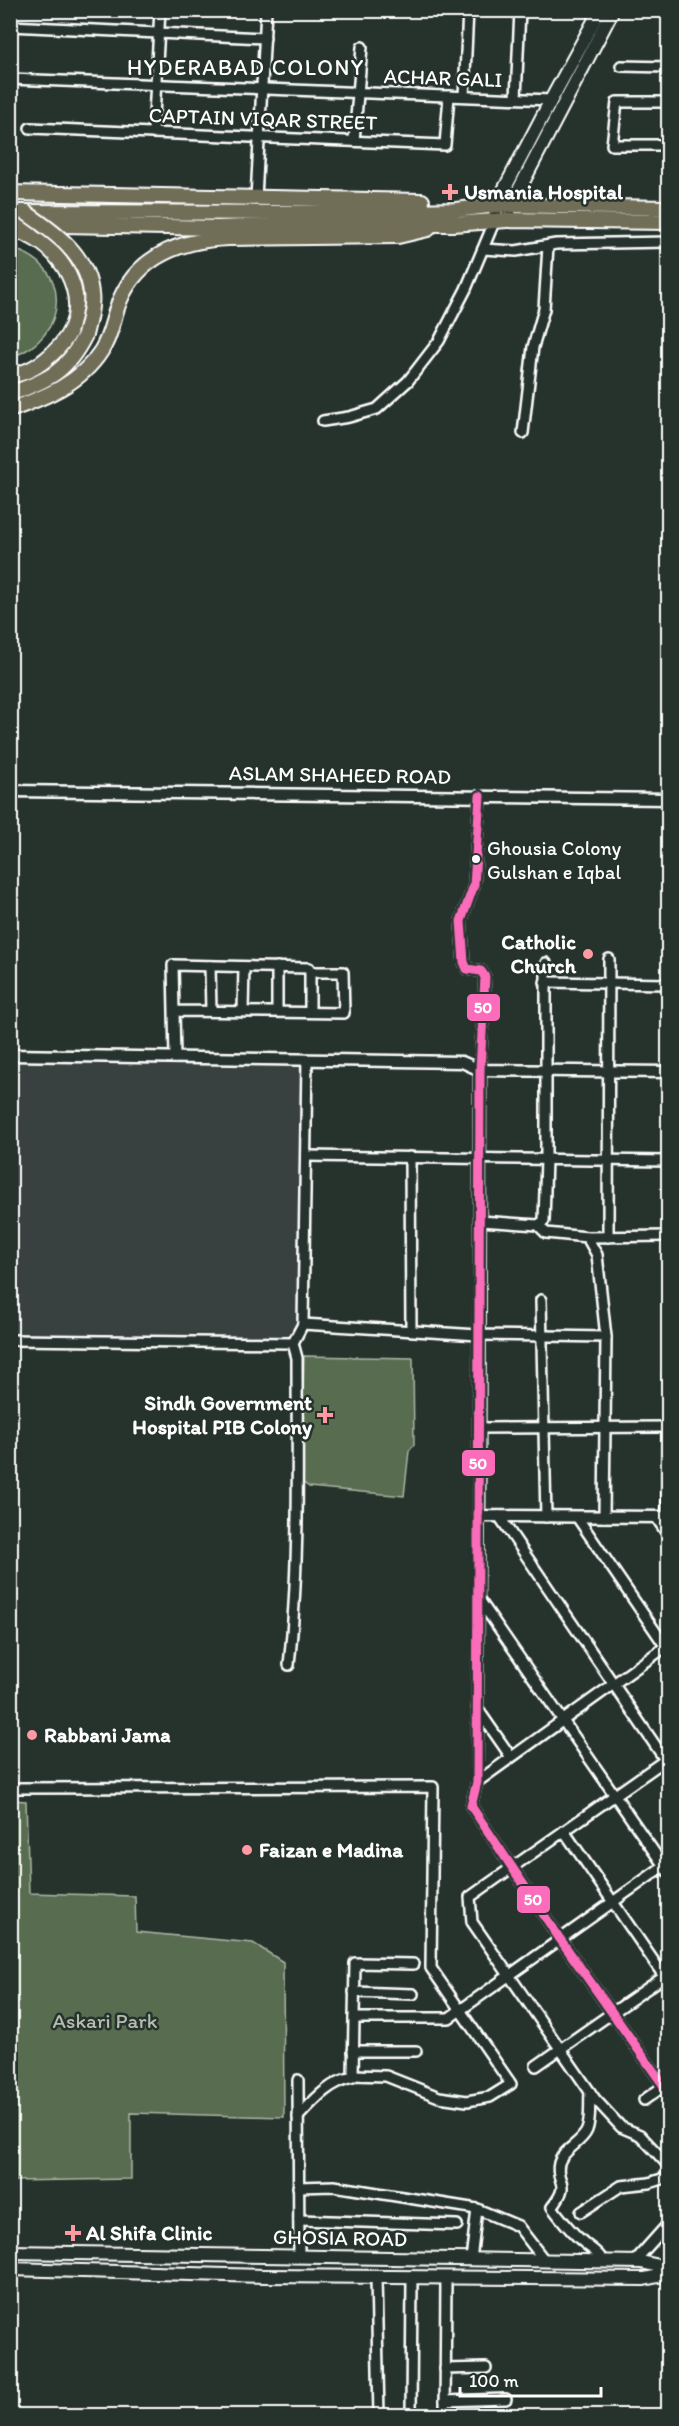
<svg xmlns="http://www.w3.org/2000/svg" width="679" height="2426" font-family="Itim,sans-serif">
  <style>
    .built { fill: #39403f }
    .green { fill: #596c4f; stroke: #acb6a7; stroke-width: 1.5 }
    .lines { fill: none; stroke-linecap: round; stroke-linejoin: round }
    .minor-casing { stroke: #fff; stroke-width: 14 }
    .tertiary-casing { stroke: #fff; stroke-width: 15 }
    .secondary-casing { stroke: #fff; stroke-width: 16 }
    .primary-casing { stroke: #fff; stroke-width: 18 }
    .minor { stroke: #26332d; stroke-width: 9 }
    .tertiary { stroke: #26332d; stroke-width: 10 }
    .secondary { stroke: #26332d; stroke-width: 12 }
    .primary { stroke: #716e59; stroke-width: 14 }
    .primary-bridge-casing { stroke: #fff; stroke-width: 18; stroke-linecap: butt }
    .primary-bridge { stroke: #716e59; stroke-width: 14 }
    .bus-1-casing { stroke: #26332d; stroke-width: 14 }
    .bus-1 { stroke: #fb6dba; stroke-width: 9 }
    .poi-dot { fill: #ff9aa2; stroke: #26332d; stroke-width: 2 }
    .bus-dot { fill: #fff; stroke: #26332d; stroke-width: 2 }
    .labels { text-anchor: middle; stroke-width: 5; stroke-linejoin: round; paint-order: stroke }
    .bus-label { font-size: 20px; fill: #fff; stroke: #26332d; text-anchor: start }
    .street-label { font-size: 21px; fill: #fff; stroke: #26332d }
    .poi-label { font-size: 21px; font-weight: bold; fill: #fff; stroke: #26332d; text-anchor: start }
    .park-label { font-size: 21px; fill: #b4bdb0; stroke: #26332d }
    .neighbourhood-label { font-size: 22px; letter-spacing: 1.5px; fill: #fff; stroke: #26332d }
    .line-badge { stroke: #26332d; stroke-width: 2 }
    .badge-label { font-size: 16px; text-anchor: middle; font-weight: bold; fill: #fff }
  </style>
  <rect width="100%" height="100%" fill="#26332d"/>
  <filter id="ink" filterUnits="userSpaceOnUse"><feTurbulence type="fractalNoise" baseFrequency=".0167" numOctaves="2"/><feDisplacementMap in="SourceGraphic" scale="12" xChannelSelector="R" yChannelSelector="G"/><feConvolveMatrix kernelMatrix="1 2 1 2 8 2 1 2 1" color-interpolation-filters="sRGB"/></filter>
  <g filter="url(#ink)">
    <path class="built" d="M11,1055L307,1060L303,1324L293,1343L11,1341Z"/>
    <g class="green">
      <path d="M11,249C72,262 71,338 11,357Z"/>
      <path d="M304,1356L413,1358L414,1445L409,1451L404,1496L309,1487L301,1481Z"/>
      <path d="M11,1800L26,1801L29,1893L135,1896L136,1932L253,1943L283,1962L284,2117L131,2113V2179L11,2181Z"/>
    </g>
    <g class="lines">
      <defs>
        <g id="minor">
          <path d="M10,26L265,38"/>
          <path d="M621,66L668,67"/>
          <path d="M10,79L551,100"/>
          <path d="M464,96L468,10"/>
          <path d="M516,98L520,10"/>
          <path d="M668,102H617L612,145H668"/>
          <path d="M30,128L445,145L449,96"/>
          <path d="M153,133L160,10"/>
          <path d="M354,141L362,47"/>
          <path d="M256,198L266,10"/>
          <path d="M483,249L516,251L556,244L668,242"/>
          <path d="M323,421L349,417L377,409L408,381L439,341L466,289L495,220"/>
          <path d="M523,433L533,347L544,309L548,246"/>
          <path d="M480,796L474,885L461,921L464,962L467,969L481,971L485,977L480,1070"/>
          <path d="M210,966L211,1011"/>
          <path d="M277,967V1011"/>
          <path d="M310,972V1011"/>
          <path d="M545,982L668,984"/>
          <path d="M174,1011L344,1013L343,972H310L309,968L173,965L175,1058"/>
          <path d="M243,1011L244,967"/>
          <path d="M306,1156L668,1161"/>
          <path d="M410,1157L411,1330"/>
          <path d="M480,1221L538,1225L546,1233L587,1237L668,1236"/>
          <path d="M538,1225L544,1221L546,1159V963"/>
          <path d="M587,1237L597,1255L606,1337L604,1517"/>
          <path d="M608,1237L609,959"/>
          <path d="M541,1300L546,1517"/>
          <path d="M303,1324L478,1335L606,1337"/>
          <path d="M10,1340L293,1343L297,1358C297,1460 300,1563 289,1665"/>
          <path d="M293,1343L303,1324L307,1060"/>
          <path d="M479,1428L668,1427"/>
          <path d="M479,1516L477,1782L471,1806L560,1939L664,2086"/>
          <path d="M499,1516L668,1764"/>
          <path d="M577,1517L668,1650"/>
          <path d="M656,1517L668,1535"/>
          <path d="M667,1517L668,1372"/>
          <path d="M478,1598L668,1872"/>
          <path d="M477,1708L511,1757"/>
          <path d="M668,1758L470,1897L472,1922L595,2099L621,2127L640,2135L668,2165"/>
          <path d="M477,1782L668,1645"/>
          <path d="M10,1788L433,1787L431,1968L511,2084L490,2097L467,2101L439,2097L386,2076L353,2075"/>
          <path d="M564,1831L668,1982"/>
          <path d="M354,1992L413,1994"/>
          <path d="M354,2018L355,1963L413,1964"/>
          <path d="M353,2051H416"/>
          <path d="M536,2066L668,1974"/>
          <path d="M298,2080L299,2257"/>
          <path d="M590,2092C589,2103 591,2120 587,2130C582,2143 563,2149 559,2163C554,2183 573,2181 552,2207C561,2219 570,2231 582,2241C590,2249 598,2251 603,2261"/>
          <path d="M644,2100L667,2084"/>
          <path d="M298,2117C314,2100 329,2082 353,2077L354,2018H449L668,1863"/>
          <path d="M298,2187L334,2186L477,2209L518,2226L545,2261"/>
          <path d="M581,2212L621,2186L649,2183L668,2177"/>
          <path d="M299,2220L457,2225"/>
          <path d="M471,2260L477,2209"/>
          <path d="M634,2262L668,2224"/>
          <path d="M376,2277L379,2416"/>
          <path d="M445,2369L486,2368"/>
          <path d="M445,2401L506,2399"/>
          <path d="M411,2416L412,2277"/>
          <path d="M445,2416L446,2278"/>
        </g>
        <g id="tertiary">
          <path d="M10,791L668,799"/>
          <path d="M10,1055L462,1062L480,1070L668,1072"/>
          <path d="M480,1070L479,1516L668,1517"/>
        </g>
        <g id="secondary">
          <path d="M495,220L496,205L551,100L600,10"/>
          <path d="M507,220L511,205L613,10"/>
          <path d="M10,2252L641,2262L668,2268"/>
          <path d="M10,2269L264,2276L644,2279L668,2274"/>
        </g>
        <g id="primary">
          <path d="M10,193L422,201"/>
          <path d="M10,212L314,213L456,210L496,205L668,208"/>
          <path d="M10,224L218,228L326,224H453L507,220L668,222"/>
          <path d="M10,230C48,235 83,278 75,317C72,332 62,345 51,355C39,366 26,374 10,375"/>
          <path d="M10,394C49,379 66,373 85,335"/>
          <path d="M10,410C45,397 80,384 101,351C110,338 112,323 117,308C134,257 179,240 229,238L398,236L428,229"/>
        </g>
      </defs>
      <use href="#minor" class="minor-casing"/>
      <use href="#tertiary" class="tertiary-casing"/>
      <use href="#secondary" class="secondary-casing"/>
      <use href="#primary" class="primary-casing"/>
      <use href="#minor" class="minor"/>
      <use href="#tertiary" class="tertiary"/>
      <use href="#secondary" class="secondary"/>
      <use href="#primary" class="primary"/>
      <defs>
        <path id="primary-bridge" d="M25,212C54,232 87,254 91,293C93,306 88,322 85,335"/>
      </defs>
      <use href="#primary-bridge" class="primary-bridge-casing"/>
      <use href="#primary-bridge" class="primary-bridge"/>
      <defs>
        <path id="bus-1" d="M480,796L474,885L461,921L464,962L467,969L481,971L485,977L480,1070L477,1782L471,1806L560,1939L664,2086"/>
      </defs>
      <use href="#bus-1" class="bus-1-casing"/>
      <use href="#bus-1" class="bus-1"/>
    </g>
  </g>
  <g class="poi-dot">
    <path d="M447 183h6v6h6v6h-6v6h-6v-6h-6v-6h6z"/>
    <circle cx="588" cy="954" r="6"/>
    <path d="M322 1406h6v6h6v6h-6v6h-6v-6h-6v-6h6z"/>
    <circle cx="32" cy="1735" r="6"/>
    <circle cx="247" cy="1850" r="6"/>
    <path d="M70 2224h6v6h6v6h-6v6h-6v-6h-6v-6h6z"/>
  </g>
  <circle class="bus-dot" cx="476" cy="859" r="5"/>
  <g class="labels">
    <g class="bus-label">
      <text x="487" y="855">Ghousia Colony<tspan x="487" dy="24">Gulshan e Iqbal</tspan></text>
    </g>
    <g class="street-label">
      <text transform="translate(443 78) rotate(2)" y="7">ACHAR GALI</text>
      <text transform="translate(263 119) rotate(2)" y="7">CAPTAIN VIQAR STREET</text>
      <text transform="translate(340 775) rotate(1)" y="7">ASLAM SHAHEED ROAD</text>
      <text transform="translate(340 2238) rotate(1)" y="7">GHOSIA ROAD</text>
    </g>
    <g class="poi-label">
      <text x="464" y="199">Usmania Hospital</text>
      <text x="576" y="949" text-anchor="end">Catholic<tspan x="576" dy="24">Church</tspan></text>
      <text x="312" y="1410" text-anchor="end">Sindh Government<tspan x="312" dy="24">Hospital PIB Colony</tspan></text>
      <text x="44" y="1742">Rabbani Jama</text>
      <text x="259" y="1857">Faizan e Madina</text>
      <text x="86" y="2240">Al Shifa Clinic</text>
    </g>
    <g class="park-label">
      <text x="105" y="2028">Askari Park</text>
    </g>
    <g class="neighbourhood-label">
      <text x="246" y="75">HYDERABAD COLONY</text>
    </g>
  </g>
  <g class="line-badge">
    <rect x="466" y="993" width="35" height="29" rx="6" fill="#fb6dba"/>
    <rect x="461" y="1449" width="35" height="28" rx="6" fill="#fb6dba"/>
    <rect x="516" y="1885" width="35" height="29" rx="6" fill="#fb6dba"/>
  </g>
  <g class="badge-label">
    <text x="483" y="1013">50</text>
    <text x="478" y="1469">50</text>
    <text x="533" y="1905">50</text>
  </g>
  <rect width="679" height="2426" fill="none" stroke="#26332d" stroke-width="36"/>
  <rect x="18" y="18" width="643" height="2390" fill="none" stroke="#fff" stroke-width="2" filter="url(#ink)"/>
  <path d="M460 2387v9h141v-9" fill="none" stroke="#ffffff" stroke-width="3"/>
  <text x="469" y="2387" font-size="18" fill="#ffffff" stroke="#26332d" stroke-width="4.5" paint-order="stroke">100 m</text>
</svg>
